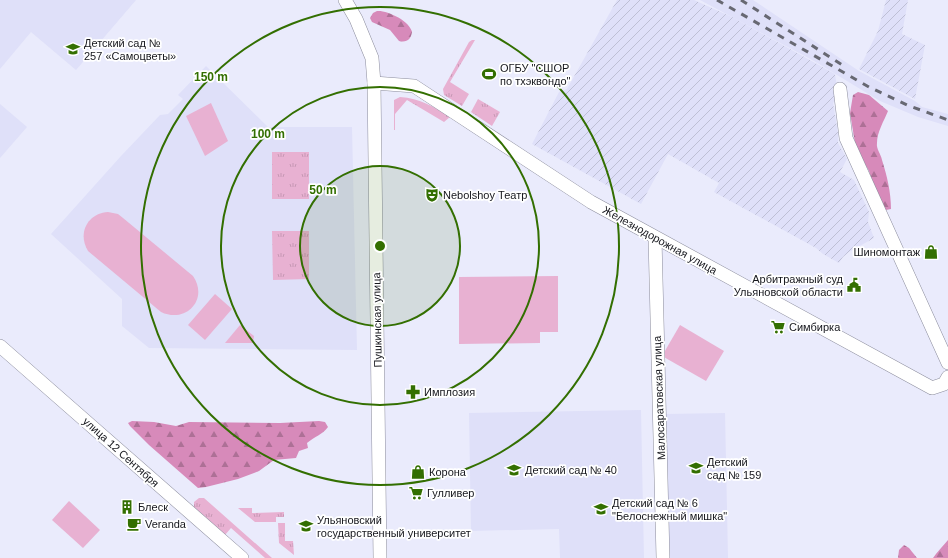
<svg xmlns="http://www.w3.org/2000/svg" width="948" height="558" font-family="Helvetica,sans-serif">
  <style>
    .built { fill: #dfe0f9 }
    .industrial { fill: url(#industrial-furrows) }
    .grass { fill: url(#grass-tufts) }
    .forest { fill: url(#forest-firs) }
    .park { fill: #e8b1d2 }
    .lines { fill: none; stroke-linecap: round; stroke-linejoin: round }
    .minor-casing { stroke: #8c8d9d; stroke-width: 14 }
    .minor { stroke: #fff; stroke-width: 13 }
    .rail { stroke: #676872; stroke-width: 3; stroke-dasharray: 7 7; stroke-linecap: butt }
    .ring { fill: none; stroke: #336f01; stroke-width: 2 }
    .labels { text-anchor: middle; stroke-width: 3.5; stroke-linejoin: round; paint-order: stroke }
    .poi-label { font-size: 11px; fill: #15161c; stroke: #fff; text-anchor: start }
    .street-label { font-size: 11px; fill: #15161c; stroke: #fff }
    .centre { fill: #336f01; stroke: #fff; stroke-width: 2 }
    .ring-label { font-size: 12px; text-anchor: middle; font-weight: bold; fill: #336f01; stroke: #fff; stroke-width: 3.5; stroke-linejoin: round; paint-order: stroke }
  </style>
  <defs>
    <pattern id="industrial-furrows" width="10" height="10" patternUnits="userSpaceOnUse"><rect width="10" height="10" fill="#dfe0f9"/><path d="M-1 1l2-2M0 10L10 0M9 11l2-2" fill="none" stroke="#bebfd5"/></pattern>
    <pattern id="grass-tufts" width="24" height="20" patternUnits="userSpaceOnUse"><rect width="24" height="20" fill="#e8b1d2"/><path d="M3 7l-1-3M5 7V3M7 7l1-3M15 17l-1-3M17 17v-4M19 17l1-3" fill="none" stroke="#c698b4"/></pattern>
    <pattern id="forest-firs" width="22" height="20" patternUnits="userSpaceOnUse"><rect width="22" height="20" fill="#d78aba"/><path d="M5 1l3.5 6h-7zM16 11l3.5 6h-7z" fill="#ad7096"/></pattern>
  </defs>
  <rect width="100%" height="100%" fill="#eaebfc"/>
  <g class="built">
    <path d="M0,0H136L76,70L31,32L0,69Z"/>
    <path d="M700,0H753L859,71L915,101L922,107L948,114V126L918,117L880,101L814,61Z"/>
    <path d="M206,66L268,127H352L357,350L149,348L122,326V299L51,234L121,156L160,115L168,114L183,99L178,95Z"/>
    <path d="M0,104L27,127L0,158Z"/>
    <path d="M641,410L644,558H560L559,529L471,531L469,413Z"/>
    <path d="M725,413L728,558H668L666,414Z"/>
  </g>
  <g class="industrial">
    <path d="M617,0H694L732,17L835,74L838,94L833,103L838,133V143L847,159L840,172L854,180L869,212L868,222L874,238L849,252L843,257L839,263L823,254L816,248L714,192L719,183L668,154L641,204L532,144L559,92L567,89Z"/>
    <path d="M886,0H908L902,34L925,45L915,99L859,69L878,31Z"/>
  </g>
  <g class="grass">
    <path d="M472,40H475L450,82L469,94L462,106L444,95L443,89L469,42Z"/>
    <path d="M400,97C420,98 434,107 450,117L444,122L407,100L395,114V130H394V100Z"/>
    <path d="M478,99L500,112L492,126L471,112Z"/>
    <rect x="272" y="152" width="37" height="47"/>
    <path d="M272,231H309V279L273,280Z"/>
    <path d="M199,498H204L272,558H265L231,528L225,535L194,507V502Z"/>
    <path d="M238,508H252V513L284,512V517H276V522H255Z"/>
    <path d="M278,523H285V541H293L294,555L279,543Z"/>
  </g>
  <g class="forest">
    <path d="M377,11C387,10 410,21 412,32C411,39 407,43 399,41L390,30L372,22L370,18L373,13Z"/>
    <path d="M858,92L869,95L888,111C884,121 877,132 877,143C876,149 881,154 882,160C887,176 891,192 891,209L886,210L878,203L869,171L856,149L850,113L853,95Z"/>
    <path d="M132,421L154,422L176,426L189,422L280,423L319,421L325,422L328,427C322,435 315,436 307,443L308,448L299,451L296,458L274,460L259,471L238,479L206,487L198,488L149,445L130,426L128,423Z"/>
    <path d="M948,540V558H933C937,552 943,546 948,540Z"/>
    <path d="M904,545L909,548L917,558H898L899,550Z"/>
  </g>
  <g class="park">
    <path d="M211,103L228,141L205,156L186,116Z"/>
    <path d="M108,212L118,214L123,218L193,276C209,299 186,324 161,312L88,251C77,233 88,213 108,212Z"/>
    <path d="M558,276V332H540V343L459,344V277Z"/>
    <path d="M215,294L232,309L205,340L188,325Z"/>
    <path d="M240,325L254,336L253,343H225Z"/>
    <path d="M680,325L724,351L706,381L662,356Z"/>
    <path d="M69,501L100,530L83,548L52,520Z"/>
  </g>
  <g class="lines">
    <defs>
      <g id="minor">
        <path d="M345,0L356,19L372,58L374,83L380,558"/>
        <path d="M374,83L414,86L591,202L932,388L944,384L948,377"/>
        <path d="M840,89L846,138L948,363"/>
        <path d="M655,238L663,558"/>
        <path d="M0,346L242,558"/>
      </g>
    </defs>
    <use href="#minor" class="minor-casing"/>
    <use href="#minor" class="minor"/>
    <g class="rail">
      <path d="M717,0L869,87L907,105L948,120"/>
      <path d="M741,0L847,68"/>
    </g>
  </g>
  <circle cx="380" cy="246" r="80" fill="#336f01" fill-opacity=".12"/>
  <g class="ring">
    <circle cx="380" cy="246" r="80"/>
    <circle cx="380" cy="246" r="159"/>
    <circle cx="380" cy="246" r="239"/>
  </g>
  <defs>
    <symbol id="school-bare" viewBox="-9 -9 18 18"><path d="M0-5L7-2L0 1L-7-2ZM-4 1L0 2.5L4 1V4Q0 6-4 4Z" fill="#336f01" stroke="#fff" stroke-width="2.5" paint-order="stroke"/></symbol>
    <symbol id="stadium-bare" viewBox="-9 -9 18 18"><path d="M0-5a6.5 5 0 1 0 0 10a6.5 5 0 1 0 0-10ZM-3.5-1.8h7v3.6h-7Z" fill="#336f01" stroke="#fff" stroke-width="2.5" paint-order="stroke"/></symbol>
    <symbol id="theatre-bare" viewBox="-9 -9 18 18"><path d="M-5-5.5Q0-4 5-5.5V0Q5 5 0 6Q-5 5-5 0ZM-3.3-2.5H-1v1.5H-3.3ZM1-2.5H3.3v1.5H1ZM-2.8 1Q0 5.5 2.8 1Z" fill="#336f01" stroke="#fff" stroke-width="2.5" paint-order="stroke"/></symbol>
    <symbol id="shop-bare" viewBox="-9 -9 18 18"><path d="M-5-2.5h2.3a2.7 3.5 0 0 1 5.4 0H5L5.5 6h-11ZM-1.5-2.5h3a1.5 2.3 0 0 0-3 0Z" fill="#336f01" stroke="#fff" stroke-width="2.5" paint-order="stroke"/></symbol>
    <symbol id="civic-bare" viewBox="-9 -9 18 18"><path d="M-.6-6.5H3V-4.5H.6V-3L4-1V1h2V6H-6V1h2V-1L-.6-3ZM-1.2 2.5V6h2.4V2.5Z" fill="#336f01" stroke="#fff" stroke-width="2.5" paint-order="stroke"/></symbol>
    <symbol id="supermarket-bare" viewBox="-9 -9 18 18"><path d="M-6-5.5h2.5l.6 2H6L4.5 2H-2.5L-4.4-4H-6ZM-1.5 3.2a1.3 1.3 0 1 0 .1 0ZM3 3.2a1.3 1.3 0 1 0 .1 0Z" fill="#336f01" stroke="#fff" stroke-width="2.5" paint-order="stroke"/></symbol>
    <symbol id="pharmacy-bare" viewBox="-9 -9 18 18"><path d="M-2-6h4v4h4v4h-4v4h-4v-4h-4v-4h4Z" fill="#336f01" stroke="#fff" stroke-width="2.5" paint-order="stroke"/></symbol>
    <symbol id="building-bare" viewBox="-9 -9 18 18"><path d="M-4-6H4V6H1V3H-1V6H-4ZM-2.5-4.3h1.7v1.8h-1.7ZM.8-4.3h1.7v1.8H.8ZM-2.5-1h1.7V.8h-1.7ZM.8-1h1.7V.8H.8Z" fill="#336f01" stroke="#fff" stroke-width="2.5" paint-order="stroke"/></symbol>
    <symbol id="cafe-bare" viewBox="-9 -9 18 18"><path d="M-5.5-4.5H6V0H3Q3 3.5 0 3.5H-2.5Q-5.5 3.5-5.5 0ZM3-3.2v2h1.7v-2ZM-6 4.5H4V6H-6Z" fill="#336f01" stroke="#fff" stroke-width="2.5" paint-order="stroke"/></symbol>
    <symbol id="university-bare" viewBox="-9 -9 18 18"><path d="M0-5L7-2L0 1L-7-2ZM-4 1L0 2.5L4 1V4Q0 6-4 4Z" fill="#336f01" stroke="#fff" stroke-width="2.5" paint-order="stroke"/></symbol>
  </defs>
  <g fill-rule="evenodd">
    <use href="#school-bare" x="63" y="39" width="20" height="20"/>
    <use href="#stadium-bare" x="479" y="64" width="20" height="20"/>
    <use href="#theatre-bare" x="422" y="185" width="20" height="20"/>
    <use href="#shop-bare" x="921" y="242" width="20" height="20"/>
    <use href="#civic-bare" x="844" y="275" width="20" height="20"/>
    <use href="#supermarket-bare" x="768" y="317" width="20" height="20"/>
    <use href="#pharmacy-bare" x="403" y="382" width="20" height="20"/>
    <use href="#school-bare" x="686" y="458" width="20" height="20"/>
    <use href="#school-bare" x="504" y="460" width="20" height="20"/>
    <use href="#shop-bare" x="408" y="462" width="20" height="20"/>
    <use href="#supermarket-bare" x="406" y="483" width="20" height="20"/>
    <use href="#building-bare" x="117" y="497" width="20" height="20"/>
    <use href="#school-bare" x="591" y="499" width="20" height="20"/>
    <use href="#cafe-bare" x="124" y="514" width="20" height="20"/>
    <use href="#university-bare" x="296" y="516" width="20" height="20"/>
  </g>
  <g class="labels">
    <g class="poi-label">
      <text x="84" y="47">Детский сад №<tspan x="84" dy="13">257 «Самоцветы»</tspan></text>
      <text x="500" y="72">ОГБУ "СШОР<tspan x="500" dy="13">по тхэквондо"</tspan></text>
      <text x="443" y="199">Nebolshoy Театр</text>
      <text x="920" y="256" text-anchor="end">Шиномонтаж</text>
      <text x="843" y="283" text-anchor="end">Арбитражный суд<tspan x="843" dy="13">Ульяновской области</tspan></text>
      <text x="789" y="331">Симбирка</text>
      <text x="424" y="396">Имплозия</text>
      <text x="707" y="466">Детский<tspan x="707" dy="13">сад № 159</tspan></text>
      <text x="525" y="474">Детский сад № 40</text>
      <text x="429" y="476">Корона</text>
      <text x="427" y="497">Гулливер</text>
      <text x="612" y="507">Детский сад № 6<tspan x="612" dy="13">"Белоснежный мишка"</tspan></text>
      <text x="138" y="511">Блеск</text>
      <text x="317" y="524">Ульяновский<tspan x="317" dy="13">государственный университет</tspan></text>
      <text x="145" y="528">Veranda</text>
    </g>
    <g class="street-label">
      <text transform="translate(660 240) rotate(29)" y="4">Железнодорожная улица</text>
      <text transform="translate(377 320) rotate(-91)" y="4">Пушкинская улица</text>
      <text transform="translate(659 398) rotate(-92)" y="4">Малосаратовская улица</text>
      <text transform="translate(121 452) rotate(42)" y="4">улица 12 Сентября</text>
    </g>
  </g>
  <circle cx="380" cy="246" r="6" class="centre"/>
  <g class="ring-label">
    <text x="211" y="81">150 m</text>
    <text x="268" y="138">100 m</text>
    <text x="323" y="194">50 m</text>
  </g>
</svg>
